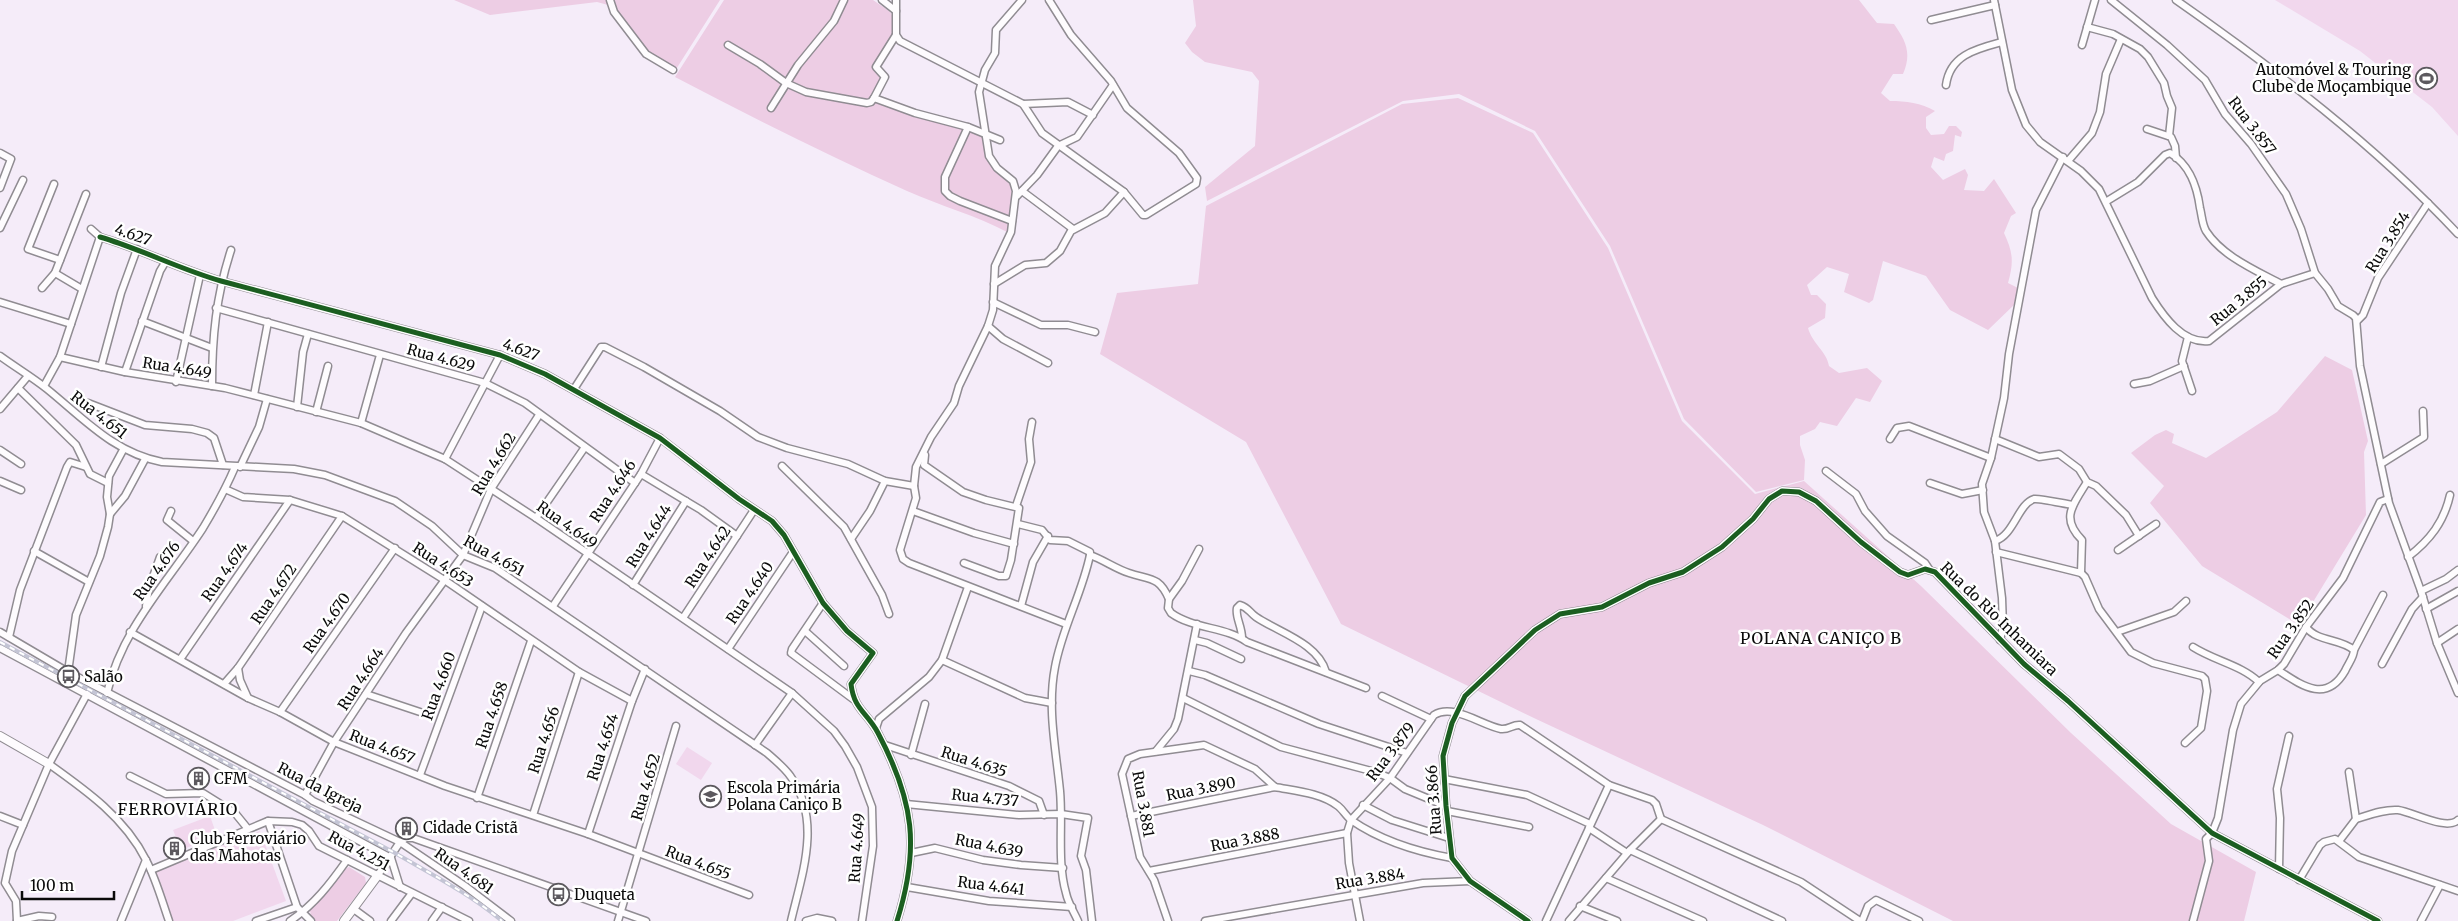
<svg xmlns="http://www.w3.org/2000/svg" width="2458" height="921" font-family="Merriweather,serif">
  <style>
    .green { fill: #edcde4 }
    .pitch { fill: #f1d7ed }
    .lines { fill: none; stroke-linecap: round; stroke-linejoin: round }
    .minor-casing { stroke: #908c92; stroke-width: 9 }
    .tertiary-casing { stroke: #908c92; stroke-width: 10 }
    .minor { stroke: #fefcfe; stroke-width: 6 }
    .tertiary { stroke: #fefcfe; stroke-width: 8 }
    .rail-casing { stroke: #c4c5d5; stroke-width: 4 }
    .rail { stroke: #fff; stroke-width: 2; stroke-dasharray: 5.5; stroke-linecap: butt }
    .cycleway-casing { stroke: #fff; stroke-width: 8 }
    .cycleway { stroke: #1b5e20; stroke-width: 5 }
    .labels { text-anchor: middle; stroke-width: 5; stroke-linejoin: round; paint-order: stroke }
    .poi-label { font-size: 15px; fill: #0a0a0a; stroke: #fff; text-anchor: start }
    .street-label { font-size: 15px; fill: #0a0a0a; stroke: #fff }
    .neighbourhood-label { font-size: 16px; letter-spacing: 1px; fill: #0a0a0a; stroke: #fff }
  </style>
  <rect width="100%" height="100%" fill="#f5ecf9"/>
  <g class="green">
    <path d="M454,0H720L673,74L657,63L608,5L597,2L490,15Z"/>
    <path d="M724,0H873C878,4 889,9 892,15C901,32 884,52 875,66L883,77L873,99L983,134L986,149L1015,186L1009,233C976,215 940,206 907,191C828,155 751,117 675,77Z"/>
    <path d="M1193,0H1859L1877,23L1894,24C1906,41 1912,53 1903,74H1893L1881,93L1890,101C1906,101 1921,103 1935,111L1926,117V128L1931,135L1944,134L1949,126H1956L1962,132L1961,137L1955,135L1953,151L1946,154L1944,161L1934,157L1931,167L1943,180L1965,169L1968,175L1964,190L1984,191L1994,179L2016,213L2011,216L2004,233C2013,252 2014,262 2008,283L2018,288L2016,303L1988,330L1950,310L1926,276L1883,261L1873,300L1869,303L1844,292L1849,274L1827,267L1807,285L1811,295H1817L1826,304L1825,318L1808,328C1812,343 1827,352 1829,366L1839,373L1867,368L1882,381L1870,402L1856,398L1837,426L1820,422L1815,429L1800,436V445L1805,460L1804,480L1756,492L1684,419L1610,246L1535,131L1459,94L1403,101L1207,201L1205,187L1255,146L1259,81L1252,72L1205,62L1192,52L1185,43L1196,26Z"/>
    <path d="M1458,98L1533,133L1608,248L1682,421L1755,494L1804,481L1921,586L2071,733L2171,824L2256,872L2244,921H1953L1763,825L1536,719L1341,624L1246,442L1100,354L1117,293L1198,284L1206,206L1402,104Z"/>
    <path d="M2325,356L2352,370L2368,441L2364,452L2366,515L2299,625L2202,566L2150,503L2164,486L2131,453L2155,435L2166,430L2174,434L2172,443L2206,458L2277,412Z"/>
    <path d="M349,867L365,877L366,883L337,921H314L309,915L311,913L309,911C317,902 341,869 349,867Z"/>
  </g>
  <g class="pitch">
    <path d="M2275,0H2458V136L2432,107L2360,51Z"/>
    <path d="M687,747L712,763L701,780L676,764Z"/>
    <path d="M210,816L217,836L181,850L173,830Z"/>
    <path d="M260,831L286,901L233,921H173L154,871Z"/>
  </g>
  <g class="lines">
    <defs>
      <g id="minor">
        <path d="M610,0L614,12L646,54L673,70"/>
        <path d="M882,0L896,11"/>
        <path d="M896,0V35L900,41L1023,104L1042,133L1124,192L1143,215H1146L1196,184L1197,178L1179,153L1127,108L1111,81L1071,35L1049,0"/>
        <path d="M1022,0L996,30L995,53L985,70L979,92L989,156L997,168L1013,181L1016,191L1011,232L995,266L993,310L988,326L959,386L954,403L931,437L916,467L914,486L916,498L900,550L903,559L909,563L1066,624"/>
        <path d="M1994,0L2012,90L2026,125L2040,142L2081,171L2099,189L2152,298C2164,317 2183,344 2209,341L2281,284L2315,273"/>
        <path d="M2111,0L2167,45L2205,80L2225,114L2251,144L2286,194L2301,229L2315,273L2328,289L2338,306L2353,315L2356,318L2360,366L2389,503L2421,591L2437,643L2458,693"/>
        <path d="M2176,0C2276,70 2374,144 2458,234"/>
        <path d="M1931,20L1995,5"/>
        <path d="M2087,27L2113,34L2140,49L2148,57L2164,83L2167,96L2172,108L2169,136"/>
        <path d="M728,45L760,64L786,83L806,92L867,103L871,102L874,98L915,113L968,127L1000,140"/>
        <path d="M2082,45L2095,0"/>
        <path d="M1946,85C1950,55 1976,49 2002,42"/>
        <path d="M874,98L885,77L876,67L896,35"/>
        <path d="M1023,104L1068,102L1093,115"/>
        <path d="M771,108L798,65L834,21L844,0"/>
        <path d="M968,127L945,177V191L950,196L960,201L1012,221"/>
        <path d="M2147,129L2171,137L2175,146L2176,158"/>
        <path d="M0,153L11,159L0,188"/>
        <path d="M2068,161L2092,133L2100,112L2106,74L2121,39"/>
        <path d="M54,184L28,249L60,260"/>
        <path d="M1022,191L1073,229"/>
        <path d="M1017,196L1037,175L1058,146L1077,137L1113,85"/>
        <path d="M2107,201L2138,182L2165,155L2170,153C2190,165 2197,186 2200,208C2202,216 2202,224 2206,231C2222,256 2255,270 2281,284"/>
        <path d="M0,228L23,180"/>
        <path d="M100,237C141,249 179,269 221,281L500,355L545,374L660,438L739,499L772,521L784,535L823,603L847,631L873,653L851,684C854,710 867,712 878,733C914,801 920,848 897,921"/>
        <path d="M55,273L82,289"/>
        <path d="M994,284L1025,265L1046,263L1060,251L1071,231L1105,213L1124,192"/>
        <path d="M42,288L55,273L86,194"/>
        <path d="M0,302L71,324"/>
        <path d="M993,302L1041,325H1068L1095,332"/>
        <path d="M216,308L485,383L525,403L635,483"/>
        <path d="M142,321L212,348"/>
        <path d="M2357,321L2363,315L2378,278L2428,203"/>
        <path d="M988,326L1003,339L1048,363"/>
        <path d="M2188,337L2182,361L2192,391"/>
        <path d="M0,356C15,367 32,377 47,389C83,418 114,453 162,462L294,469L325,475L395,501L432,526L463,555L495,568L767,753C775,760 785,768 791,777C822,821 802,874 791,921"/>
        <path d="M60,357L125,372L225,388L361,423L445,459L536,518L792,693L834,731L845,746L857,767L872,807L873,846L862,921"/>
        <path d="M101,367L121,293L137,249"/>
        <path d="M125,372L160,271L166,261"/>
        <path d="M176,382L200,275"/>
        <path d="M2134,384L2150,381L2184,366"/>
        <path d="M44,386L60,357L100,237L91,229"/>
        <path d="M212,386C212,338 216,296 231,250"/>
        <path d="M18,388L76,445L90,474L108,483"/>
        <path d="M574,389L601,347H605L644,367L720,411L758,437L787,448L848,464L885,481L914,486"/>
        <path d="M254,395L268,322"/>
        <path d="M88,403L145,425L192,429L207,433L214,438L223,465"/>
        <path d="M297,407L303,352L308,334"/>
        <path d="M0,409L28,376"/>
        <path d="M316,412L328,366"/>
        <path d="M361,423L380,355"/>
        <path d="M1890,439L1897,428L1909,426L1991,458"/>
        <path d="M1995,439L2039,457L2059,454L2079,469L2087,482L2096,486L2126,515L2139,536"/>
        <path d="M0,450L21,464"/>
        <path d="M925,455L924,465L963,492L986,500L1019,508L1011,560L1006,576H999L964,563"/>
        <path d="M445,459L500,355"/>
        <path d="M2381,464L2424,437L2423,411"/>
        <path d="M782,466L844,527L882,595L889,614"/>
        <path d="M240,467L259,427L267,399"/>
        <path d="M1826,471L1856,494L1865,511L1887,536L1925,563L1929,569"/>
        <path d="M641,474L701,510L737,536"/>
        <path d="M0,481L21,490"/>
        <path d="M1930,483L1962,494L1983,490"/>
        <path d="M225,489L243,497L290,500L342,516L446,581L579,672L632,701"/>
        <path d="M1016,506L1031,462L1029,439L1032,422"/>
        <path d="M171,511L167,520L193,541"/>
        <path d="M913,511L974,533L1014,544"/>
        <path d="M110,514L125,496L145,459"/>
        <path d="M536,518L585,447"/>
        <path d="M1018,524L1042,530L1050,540L1068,541L1090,552V555C1104,560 1116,569 1129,573C1150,580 1159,576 1169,599"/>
        <path d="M851,539L870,511L885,481"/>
        <path d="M1995,541C2014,535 2018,504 2034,499C2040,498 2065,504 2073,505"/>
        <path d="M1199,549L1182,581L1169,599L1168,608L1171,613C1193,629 1227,627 1247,642L1366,688"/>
        <path d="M2118,550L2156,524"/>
        <path d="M34,551L89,582"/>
        <path d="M1996,552L2081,573L2085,577L2099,609L2131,652L2153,663L2202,676L2205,679L2207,691L2201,728L2185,743"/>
        <path d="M2408,557C2430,540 2444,522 2450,495"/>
        <path d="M2081,573L2082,540C2060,518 2073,505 2087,482"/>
        <path d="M633,585L686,501"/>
        <path d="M2421,591L2446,579L2458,570"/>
        <path d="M823,603L792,649L791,653L853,699"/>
        <path d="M146,606L149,588L160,557"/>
        <path d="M553,606L641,474L660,438"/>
        <path d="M1021,606L1033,562L1048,536"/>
        <path d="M2426,609L2458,591"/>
        <path d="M683,618L754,510"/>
        <path d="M2306,627C2317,642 2340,638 2354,650"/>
        <path d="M805,631L844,666"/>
        <path d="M0,632L68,672L305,795L313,801L400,842L465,886L511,921"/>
        <path d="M130,632L248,698L280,712L334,742L445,786L588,834L749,895"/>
        <path d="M2117,632L2174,612L2186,601"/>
        <path d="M9,637L20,590L67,467L70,462L86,467"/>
        <path d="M1242,638C1242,626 1235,617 1237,608L1240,605C1249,608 1249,612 1256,617C1278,632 1318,643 1326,672"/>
        <path d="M1195,640L1207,643L1241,659"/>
        <path d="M2000,640L2003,627L2002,598L1995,541L1984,512L1982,484L1991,458L2004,398L2009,354L2036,210L2063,157"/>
        <path d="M2437,643L2458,629"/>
        <path d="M2193,647C2215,661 2241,665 2259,682"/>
        <path d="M0,648L391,858L400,887"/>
        <path d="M728,649L793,552"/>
        <path d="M181,658L290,500"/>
        <path d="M942,660L1025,698L1052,703"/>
        <path d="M2382,664L2412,609L2423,597"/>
        <path d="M238,668L240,680L248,698"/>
        <path d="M2278,670C2301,685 2326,704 2345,671C2348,664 2354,657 2354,650L2383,595"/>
        <path d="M1189,671L1205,675L1319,724L1407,753"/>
        <path d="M68,672L76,615L100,556L108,527L110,514L107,497L109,476L123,450"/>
        <path d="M224,684L238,668L342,516"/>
        <path d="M107,693C122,628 168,582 203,528C215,508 226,488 235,467"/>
        <path d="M366,694L420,712"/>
        <path d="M1382,696L1431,719"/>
        <path d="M1183,698L1281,747L1375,772L1390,778L1405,789L1446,806"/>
        <path d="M280,712L395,548"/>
        <path d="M876,728L879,719L929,677L942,660L968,587"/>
        <path d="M755,745L792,693"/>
        <path d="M885,745L1009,786L1039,801L1044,815"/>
        <path d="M1156,751L1174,729L1178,719L1197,624"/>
        <path d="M911,755L925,704"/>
        <path d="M49,764C87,791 125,818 146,860C156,879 162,901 169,921"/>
        <path d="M2349,772L2356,819C2369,815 2384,809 2398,810C2413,812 2446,831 2458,820"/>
        <path d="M420,775L482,606"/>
        <path d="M130,776L166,794L203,793L235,813L248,829"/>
        <path d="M1444,779L1527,795L1590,824"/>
        <path d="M305,795L334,742L406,633L463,555L491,489L539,415"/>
        <path d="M477,798L531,641"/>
        <path d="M906,804L1019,815L1061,814L1088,818L1081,856L1086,870L1092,921"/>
        <path d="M1363,805L1392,820L1449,838"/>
        <path d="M1447,811L1529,827"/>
        <path d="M533,815L579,672"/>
        <path d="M0,816L23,825"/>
        <path d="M1131,816L1275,787C1296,791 1321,793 1338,806C1343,810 1346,816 1351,820C1380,840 1418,852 1452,858"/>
        <path d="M1661,819L1801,882L1860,921"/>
        <path d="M268,821L297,907L311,921"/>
        <path d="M1589,828L1627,853"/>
        <path d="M588,834L632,701L645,669"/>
        <path d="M2340,840L2356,819"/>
        <path d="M1630,850L1782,921"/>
        <path d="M911,853L935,848L983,860L1021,865L1063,868"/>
        <path d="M2279,869L2280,818L2277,789L2289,736"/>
        <path d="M151,870L268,821L292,822L302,825L309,831L319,846L469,921"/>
        <path d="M1149,871L1347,833"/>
        <path d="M378,875L400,842L406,838H413L646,921"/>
        <path d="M1606,878L1703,921"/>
        <path d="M2299,880L2320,845L2324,842L2335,839L2359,857L2458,891"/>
        <path d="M907,887L989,901L1072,907"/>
        <path d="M1580,906L1617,921"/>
        <path d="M355,910L370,921"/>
        <path d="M17,921L16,901L5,883L12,851L49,764L87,694"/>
        <path d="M17,921L39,916L52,917"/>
        <path d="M121,921L146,860"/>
        <path d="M256,921L297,907"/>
        <path d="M290,921C314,905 330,884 347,860"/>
        <path d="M391,921L412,893"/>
        <path d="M432,921L442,907"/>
        <path d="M618,921L676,726"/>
        <path d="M806,921L817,918L832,921"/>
        <path d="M1078,921C1074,912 1068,903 1066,893C1057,862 1063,824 1060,791C1056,750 1047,708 1055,667C1062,628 1082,594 1090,555"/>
        <path d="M1168,921L1154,880L1140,857L1122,774L1128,759L1140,754L1204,745L1255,769L1275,787"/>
        <path d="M1205,921L1423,883L1470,881"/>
        <path d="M1360,921L1349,863L1347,833L1351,820L1390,778L1434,715C1453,703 1481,725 1501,729C1509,730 1513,724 1520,725L1609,785L1652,800L1656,804L1661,819"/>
        <path d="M1528,921L1470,881L1452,858L1446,806L1443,756L1452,723L1465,696L1535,630L1560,614L1602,607L1649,583L1683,572L1722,547L1753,519L1769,499L1782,491L1799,492L1816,501L1861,542L1900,572L1908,575L1925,569L1935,572L2024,664L2068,701L2212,833L2378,921"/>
        <path d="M1546,921L1609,785"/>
        <path d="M1569,921L1630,850L1661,819"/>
        <path d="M1862,921L1868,906L1876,900L1919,921"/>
        <path d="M2193,921L2209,861L2206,839L2212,833L2218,818L2233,730L2241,704L2260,681L2278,670L2284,664L2306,627L2343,578L2380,502L2388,499"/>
        <path d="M2421,921L2440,885"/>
      </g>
      <g id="tertiary">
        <path d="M0,736L49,764"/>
        <path d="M344,921L378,875"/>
      </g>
    </defs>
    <use href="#minor" class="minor-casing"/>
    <use href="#tertiary" class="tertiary-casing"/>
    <use href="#minor" class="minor"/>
    <use href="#tertiary" class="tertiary"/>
    <defs>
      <path id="rail" d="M0,642L395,853C431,874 470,894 502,921"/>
    </defs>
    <use href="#rail" class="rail-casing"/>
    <use href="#rail" class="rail"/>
    <defs>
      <g id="cycleway">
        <path d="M100,237C141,249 179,269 221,281L500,355L545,374L660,438L739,499L772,521L784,535L823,603L847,631L873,653L851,684C854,710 867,712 878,733C914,801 920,848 897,921"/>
        <path d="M1528,921L1470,881L1452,858L1446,806L1443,756L1452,723L1465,696L1535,630L1560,614L1602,607L1649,583L1683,572L1722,547L1753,519L1769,499L1782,491L1799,492L1816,501L1861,542L1900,572L1908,575L1925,569L1935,572L2024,664L2068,701L2212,833L2378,921"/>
      </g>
    </defs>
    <use href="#cycleway" class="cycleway-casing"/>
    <use href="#cycleway" class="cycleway"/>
  </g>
  <defs>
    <symbol id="stadium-ring" viewBox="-11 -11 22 22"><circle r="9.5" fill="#fff" stroke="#5c595e" stroke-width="1.5"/><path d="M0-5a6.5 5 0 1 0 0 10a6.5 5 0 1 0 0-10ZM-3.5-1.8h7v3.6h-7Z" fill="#5c595e"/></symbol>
    <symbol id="bus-ring" viewBox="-11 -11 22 22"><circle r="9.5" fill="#fff" stroke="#5c595e" stroke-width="1.5"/><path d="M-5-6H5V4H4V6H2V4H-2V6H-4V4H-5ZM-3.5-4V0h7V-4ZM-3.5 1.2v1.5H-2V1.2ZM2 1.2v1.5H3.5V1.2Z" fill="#5c595e"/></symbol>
    <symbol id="building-ring" viewBox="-11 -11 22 22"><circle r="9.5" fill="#fff" stroke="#5c595e" stroke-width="1.5"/><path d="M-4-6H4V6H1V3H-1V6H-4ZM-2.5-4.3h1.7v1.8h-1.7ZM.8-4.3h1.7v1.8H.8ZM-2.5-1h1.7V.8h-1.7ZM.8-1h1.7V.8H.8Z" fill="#5c595e"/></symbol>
    <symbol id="school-ring" viewBox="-11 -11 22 22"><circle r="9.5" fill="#fff" stroke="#5c595e" stroke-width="1.5"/><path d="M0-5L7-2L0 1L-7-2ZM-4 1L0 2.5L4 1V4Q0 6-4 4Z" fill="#5c595e"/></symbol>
  </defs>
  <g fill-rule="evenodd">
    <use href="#stadium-ring" x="2414" y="66" width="25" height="25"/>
    <use href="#bus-ring" x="56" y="664" width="25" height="25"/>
    <use href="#building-ring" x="186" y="766" width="25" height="25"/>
    <use href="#school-ring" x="698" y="784" width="25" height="25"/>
    <use href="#building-ring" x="394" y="816" width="25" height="25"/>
    <use href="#building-ring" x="162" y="836" width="25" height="25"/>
    <use href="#bus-ring" x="546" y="882" width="25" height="25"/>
  </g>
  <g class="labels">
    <g class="poi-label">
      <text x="2411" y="75" text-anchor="end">Automóvel &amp; Touring<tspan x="2411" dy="17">Clube de Moçambique</tspan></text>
      <text x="84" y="682">Salão</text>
      <text x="214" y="784">CFM</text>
      <text x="727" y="793">Escola Primária<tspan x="727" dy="17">Polana Caniço B</tspan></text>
      <text x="423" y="833">Cidade Cristã</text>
      <text x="190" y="844">Club Ferroviário<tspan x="190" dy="17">das Mahotas</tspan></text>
      <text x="574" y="900">Duqueta</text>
    </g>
    <g class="street-label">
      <text transform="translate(2252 126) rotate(53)" y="5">Rua 3.857</text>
      <text transform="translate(133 235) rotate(19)" y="5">4.627</text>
      <text transform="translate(2388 242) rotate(-58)" y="5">Rua 3.854</text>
      <text transform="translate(2239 301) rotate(-39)" y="5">Rua 3.855</text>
      <text transform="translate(521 350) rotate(21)" y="5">4.627</text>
      <text transform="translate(441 358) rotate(15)" y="5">Rua 4.629</text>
      <text transform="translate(177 368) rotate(9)" y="5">Rua 4.649</text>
      <text transform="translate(99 415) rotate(38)" y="5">Rua 4.651</text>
      <text transform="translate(494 464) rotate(-59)" y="5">Rua 4.662</text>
      <text transform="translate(613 491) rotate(-57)" y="5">Rua 4.646</text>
      <text transform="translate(567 525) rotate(35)" y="5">Rua 4.649</text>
      <text transform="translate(649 536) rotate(-58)" y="5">Rua 4.644</text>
      <text transform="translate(494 556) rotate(29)" y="5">Rua 4.651</text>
      <text transform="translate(708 557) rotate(-57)" y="5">Rua 4.642</text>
      <text transform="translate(443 565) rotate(33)" y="5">Rua 4.653</text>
      <text transform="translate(157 571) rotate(-55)" y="5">Rua 4.676</text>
      <text transform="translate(225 572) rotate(-55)" y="5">Rua 4.674</text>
      <text transform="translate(750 593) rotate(-56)" y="5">Rua 4.640</text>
      <text transform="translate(274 594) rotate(-56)" y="5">Rua 4.672</text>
      <text transform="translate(1999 619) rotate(44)" y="5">Rua do Rio Inhamiara</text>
      <text transform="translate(327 623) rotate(-55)" y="5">Rua 4.670</text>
      <text transform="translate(2291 629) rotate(-55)" y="5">Rua 3.852</text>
      <text transform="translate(361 679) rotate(-57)" y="5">Rua 4.664</text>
      <text transform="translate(439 686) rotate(-70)" y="5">Rua 4.660</text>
      <text transform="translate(492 715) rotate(-71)" y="5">Rua 4.658</text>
      <text transform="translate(544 740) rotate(-72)" y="5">Rua 4.656</text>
      <text transform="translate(382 747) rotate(21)" y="5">Rua 4.657</text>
      <text transform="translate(603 747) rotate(-72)" y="5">Rua 4.654</text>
      <text transform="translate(1391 752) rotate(-53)" y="5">Rua 3.879</text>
      <text transform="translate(974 762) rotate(18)" y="5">Rua 4.635</text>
      <text transform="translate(646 787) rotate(-74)" y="5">Rua 4.652</text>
      <text transform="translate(320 788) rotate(27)" y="5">Rua da Igreja</text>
      <text transform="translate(1201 789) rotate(-11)" y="5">Rua 3.890</text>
      <text transform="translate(985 798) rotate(6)" y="5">Rua 4.737</text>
      <text transform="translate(1434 800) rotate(-94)" y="5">Rua 3.866</text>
      <text transform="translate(1143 804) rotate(80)" y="5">Rua 3.881</text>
      <text transform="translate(1245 840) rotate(-11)" y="5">Rua 3.888</text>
      <text transform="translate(989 846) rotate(11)" y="5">Rua 4.639</text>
      <text transform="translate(857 848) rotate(-86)" y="5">Rua 4.649</text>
      <text transform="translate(359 851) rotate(28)" y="5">Rua 4.251</text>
      <text transform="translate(698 863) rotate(21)" y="5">Rua 4.655</text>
      <text transform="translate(464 871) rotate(35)" y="5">Rua 4.681</text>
      <text transform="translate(1370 879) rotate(-9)" y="5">Rua 3.884</text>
      <text transform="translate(991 886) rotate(7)" y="5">Rua 4.641</text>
    </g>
    <g class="neighbourhood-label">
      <text x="1821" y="644">POLANA CANIÇO B</text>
      <text x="178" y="815">FERROVIÁRIO</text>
    </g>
  </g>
  <path d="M22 891v8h92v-8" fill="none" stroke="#0a0a0a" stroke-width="2.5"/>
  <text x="30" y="891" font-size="15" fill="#0a0a0a" stroke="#ffffff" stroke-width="4" paint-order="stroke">100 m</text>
</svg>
